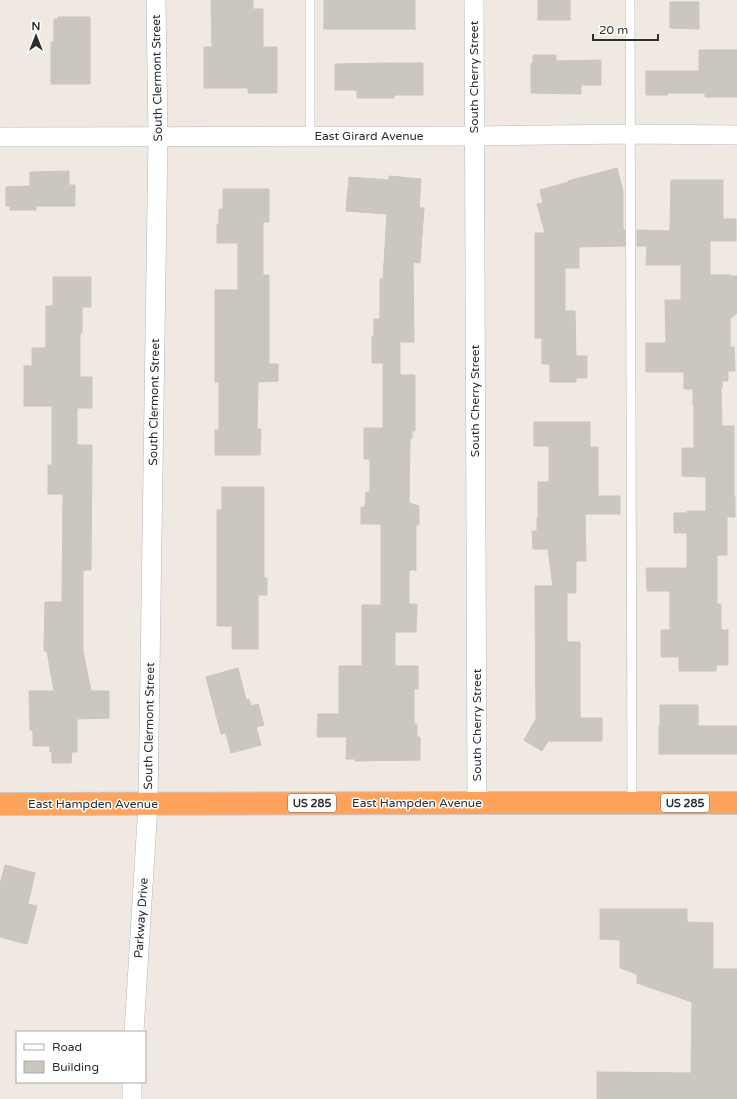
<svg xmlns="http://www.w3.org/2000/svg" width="737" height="1099" font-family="'Varela Round',sans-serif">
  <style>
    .building { fill: #cbc7bf; stroke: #cbc5ba }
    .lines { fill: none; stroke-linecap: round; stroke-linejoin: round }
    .lane-casing { stroke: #b4b7c1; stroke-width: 10 }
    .street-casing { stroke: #b4b7c1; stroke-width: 20 }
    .highway-casing { stroke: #c9c9c9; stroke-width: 24 }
    .lane { stroke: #fff; stroke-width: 9 }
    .street { stroke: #fff; stroke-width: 19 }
    .highway { stroke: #ffa35c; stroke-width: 22 }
    .labels { text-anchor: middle; stroke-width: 3; stroke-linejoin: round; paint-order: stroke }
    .shield { fill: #fff; stroke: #6d6d6d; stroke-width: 1 }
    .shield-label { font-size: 11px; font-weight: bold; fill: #2e2e2e }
    .street-label { font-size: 12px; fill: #2e2e2e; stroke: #fff }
  </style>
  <rect width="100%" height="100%" fill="#efe9e1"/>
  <g class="building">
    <path d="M211,0H253V9H263V47H277V93H248V88H204V47H212Z"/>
    <rect x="324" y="0" width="91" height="29"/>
    <rect x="538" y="0" width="32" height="20"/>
    <path d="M670,2H699V29L670,28Z"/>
    <path d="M58,17H90V84H51V42H54V19H58Z"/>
    <path d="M699,50H737V97H705V93H668V95H646V71H699Z"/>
    <path d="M533,55H556V61L601,60V85H581V94L531,93V63H533Z"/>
    <path d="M388,63H423V95H394V98H357V90H335V64Z"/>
    <path d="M617,168L623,192V230H625V246L579,247V268H565V311H575L576,356H587V378H576V382H550V364H542V338H535V233H545L537,204L543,203L540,190L569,182L568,181Z"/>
    <path d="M69,171V185H75V206H36V210H10V206H6V187L30,186V172Z"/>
    <path d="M389,176L421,179L419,208H424L420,263L413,262L414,342H400V375H415V431H412V438H410L409,503L419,506V525H416V570H409V604H417L416,632H395V666H418V689H414V724H417V737H420V760L355,761V759H346L347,737H317L318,714H339V666H362V605H381V524H361V507H365L366,492H370V459H364V428H383V363H372V336H374V319H380V279H383L387,214L346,211L349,177L389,180Z"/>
    <path d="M671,180H723V219H736V241H710V275H730V276H737V313L730,319V347H734L735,371H728V381H722V388H721L722,426H734V497H735V517H727V555H717V604H721V630H728V665H716V671H679V657H661V630H670V591H647L646,568H687V533H674V513H687V511H706V477L682,476V448H694V406H693V389H684V372H646V343H666L665,300H681V265H646L647,246H637V230L670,231Z"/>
    <path d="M223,189H269V222H263V275H269V364H278V381L258,382L257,429H261L260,455H215V430H219V382H215V290H238V243H217V224H219V209H223Z"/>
    <path d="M53,277H91V307H82V333H80V377H92V408H77V445H92L91,570H83V651L91,691H109V718L77,719V752H72L71,763H52V752H50V746H33V730H30L29,691H54L47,651H44L45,602H62L63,494H48V465H52V406H24V366H32V348H46V306H53Z"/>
    <path d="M534,422H590V447H598V496H620V514H585L586,561H576V593H567V642H580V718H602V741H548L542,751L524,740L536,719L535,586H553L548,549H533L532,531H537V518H538V482H549V446H534Z"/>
    <path d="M222,487H264V578H267V595H258V649H232V626H217V510H222Z"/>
    <path d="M238,668L246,700L249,699L251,706L258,704L264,725L256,727L261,745L231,753L226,733L221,734L206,677Z"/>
    <path d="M660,705H698V726H737V754H659V726H660Z"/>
    <path d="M5,865L35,873L28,904L37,906L27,944L0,937V884Z"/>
    <path d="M600,909H687V922L713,923V969H737V1099H597V1072L691,1073L692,1002L637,983V974L620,968V940L600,939Z"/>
  </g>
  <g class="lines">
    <defs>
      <g id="lane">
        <path d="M310,0V136"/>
        <path d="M630,0L632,804"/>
      </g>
      <g id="street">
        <path d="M474,0L477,803"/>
        <path d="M0,137L474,136L630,134L737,135"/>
        <path d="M134,1032L148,804L158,137L156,0"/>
        <path d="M132,1099V1082"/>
      </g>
      <path id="highway" d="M0,804L477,803H737"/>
    </defs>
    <use href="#lane" class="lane-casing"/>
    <use href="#street" class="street-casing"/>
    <use href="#highway" class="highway-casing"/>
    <use href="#lane" class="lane"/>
    <use href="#street" class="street"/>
    <use href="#highway" class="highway"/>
  </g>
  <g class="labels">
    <g class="shield">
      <rect x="288" y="794" width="48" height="18" rx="3"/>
      <rect x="661" y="794" width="48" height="18" rx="3"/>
    </g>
    <g class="shield-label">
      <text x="312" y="807">US 285</text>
      <text x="685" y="807">US 285</text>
    </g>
    <g class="street-label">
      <text transform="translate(474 77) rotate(-90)" y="4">South Cherry Street</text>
      <text transform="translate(157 78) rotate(-91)" y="4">South Clermont Street</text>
      <text x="369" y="140">East Girard Avenue</text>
      <text transform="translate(475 401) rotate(-90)" y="4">South Cherry Street</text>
      <text transform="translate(154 402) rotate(-89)" y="4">South Clermont Street</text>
      <text transform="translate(477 725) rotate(-90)" y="4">South Cherry Street</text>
      <text transform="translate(149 726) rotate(-89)" y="4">South Clermont Street</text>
      <text x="417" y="807">East Hampden Avenue</text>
      <text x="93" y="808">East Hampden Avenue</text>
      <text transform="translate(141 918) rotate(-86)" y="4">Parkway Drive</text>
    </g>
  </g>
  <rect x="16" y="1031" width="130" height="52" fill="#ffffff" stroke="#ababab"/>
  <rect x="24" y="1044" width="20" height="6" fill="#ffffff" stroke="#ababab"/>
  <text x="52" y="1051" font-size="12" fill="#2e2e2e">Road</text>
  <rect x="24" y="1061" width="20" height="12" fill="#cbc7bf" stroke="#ababab"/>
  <text x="52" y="1071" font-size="12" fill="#2e2e2e">Building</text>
  <g transform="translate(36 36)" stroke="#ffffff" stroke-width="3" paint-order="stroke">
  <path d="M0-3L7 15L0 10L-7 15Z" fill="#2e2e2e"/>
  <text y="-6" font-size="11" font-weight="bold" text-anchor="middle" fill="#2e2e2e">N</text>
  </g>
  <path d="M593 34v6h65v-6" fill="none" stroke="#2e2e2e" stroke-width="2"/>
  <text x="599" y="34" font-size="12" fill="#2e2e2e" stroke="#ffffff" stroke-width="3" paint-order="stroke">20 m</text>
</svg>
